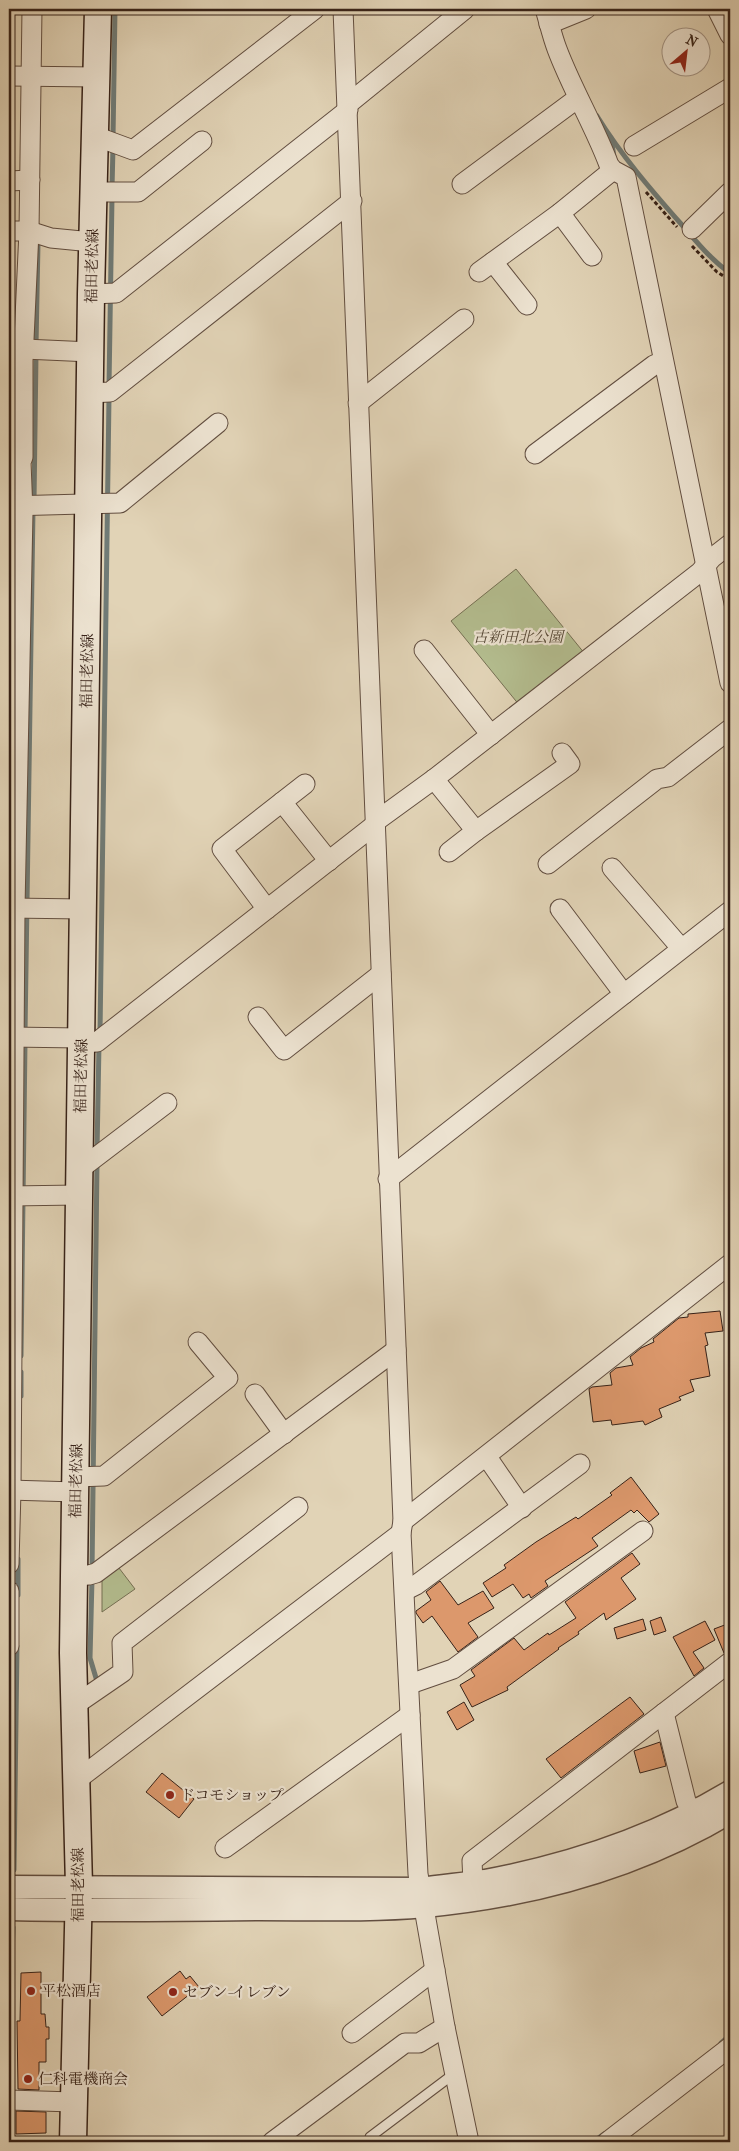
<svg xmlns="http://www.w3.org/2000/svg" width="739" height="2151" font-family="'IM FELL French Canon','Noto Serif JP',serif">
  <style>
    .green { fill: #b3bc8e; stroke: #756f53 }
    .lines { fill: none; stroke-linecap: round; stroke-linejoin: round }
    .stream { stroke: #707b76; stroke-width: 5 }
    .building { fill: #dc986c; stroke: #372218 }
    .service-casing { stroke: #624e40; stroke-width: 11 }
    .minor-casing { stroke: #624e40; stroke-width: 21 }
    .tertiary-casing { stroke: #624e40; stroke-width: 25 }
    .secondary-casing { stroke: #372218; stroke-width: 29 }
    .path { stroke: #372218; stroke-width: 3; stroke-dasharray: 4 2.5; stroke-linecap: butt }
    .service { stroke: #ece2d0; stroke-width: 9 }
    .minor { stroke: #ece2d0; stroke-width: 19 }
    .tertiary { stroke: #ece2d0; stroke-width: 22 }
    .secondary { stroke: #ece2d0; stroke-width: 26 }
    .poi-dot { fill: #8f2418; stroke: #ece2d0; stroke-width: 2 }
    .labels { text-anchor: middle; stroke-width: 4.5; stroke-linejoin: round; paint-order: stroke }
    .street-label { font-size: 15px; fill: #372218; stroke: #ece2d0 }
    .park-label { font-size: 15px; font-style: italic; fill: #564836; stroke: #ece2d0 }
    .poi-label { font-size: 15px; fill: #372218; stroke: #ece2d0; text-anchor: start }
  </style>
  <rect width="100%" height="100%" fill="#e1d3b6"/>
  <filter id="stains"><feTurbulence type="fractalNoise" baseFrequency=".004" numOctaves="4"/><feColorMatrix values="0 0 0 0 .2 0 0 0 0 .09 0 0 0 0 .02 0 0 0 .5 -.17"/></filter>
  <radialGradient id="worn" r=".72"><stop offset=".6" stop-color="#630" stop-opacity="0"/><stop offset="1" stop-color="#630" stop-opacity=".3"/></radialGradient>
  <g class="green">
    <path d="M516,569L585,654L520,706L451,621Z"/>
    <path d="M119,1568L135,1589L102,1612V1580Z"/>
  </g>
  <g class="lines">
    <g class="stream">
      <path d="M597,116C621,155 651,190 682,225C697,242 711,260 730,273"/>
      <path d="M113,138L115,9"/>
      <path d="M611,138L614,157"/>
      <path d="M112,188L113,147"/>
      <path d="M36,346L38,242"/>
      <path d="M109,386L112,197"/>
      <path d="M34,501L36,354"/>
      <path d="M727,686L730,704"/>
      <path d="M25,1033L33,509"/>
      <path d="M100,1033L109,397"/>
      <path d="M97,1151L99,1044"/>
      <path d="M21,1356L25,1042"/>
      <path d="M21,1396V1372"/>
      <path d="M92,1571L97,1162"/>
      <path d="M92,1579L90,1658L96,1678"/>
      <path d="M18,1595V1559"/>
      <path d="M14,1870L17,1646"/>
      <path d="M721,2043L730,2035"/>
      <path d="M9,2048L13,1927"/>
      <path d="M593,2142L604,2134"/>
    </g>
  </g>
  <g class="building">
    <path d="M720,1311L723,1331L705,1333L708,1345L705,1346L710,1376L690,1380L694,1391L679,1397L681,1400L659,1409L662,1417L645,1425L643,1421L612,1425L611,1420L593,1422L589,1389L592,1387L612,1385L610,1373L616,1368L633,1365L630,1357L641,1348L654,1342L653,1339L679,1318L688,1317V1314Z"/>
    <path d="M631,1477L659,1514L649,1522L637,1510L634,1513L631,1510L592,1538L598,1546L545,1581L548,1586L531,1598L529,1594L523,1598L513,1584L492,1597L483,1583L506,1568L504,1565L536,1542L576,1517L578,1519L612,1495L610,1493Z"/>
    <path d="M632,1553L640,1564L621,1578L636,1599L606,1620L604,1613L578,1632L579,1634L558,1648L559,1649L507,1687L508,1690L472,1707L460,1685L475,1676L471,1670L514,1638L524,1650L548,1633L549,1635L576,1618L565,1602Z"/>
    <path d="M440,1581L458,1605L483,1591L494,1608L468,1623L478,1637L458,1652L432,1616L423,1623L416,1613V1611L431,1600L426,1592Z"/>
    <path d="M661,1617L666,1631L654,1635L650,1621Z"/>
    <path d="M643,1619L646,1630L617,1639L614,1628Z"/>
    <path d="M705,1621L715,1640L693,1652L704,1668L694,1676L673,1637Z"/>
    <path d="M730,1623V1651L724,1653L714,1629Z"/>
    <path d="M630,1697L644,1714L561,1778L546,1759Z"/>
    <path d="M464,1702L474,1720L457,1730L447,1712Z"/>
    <path d="M660,1742L666,1766L640,1773L634,1751Z"/>
    <path d="M162,1773L194,1799L179,1818L146,1792Z"/>
    <path d="M180,1971L186,1979L190,1976L199,1987L162,2016L147,1997Z"/>
    <path d="M41,1972V2014H45L46,2027H49V2039H46V2062H39V2090L18,2089L17,2021H20L21,1973Z"/>
    <path d="M16,2111L46,2112V2133L16,2134Z"/>
  </g>
  <g class="lines">
    <defs>
      <path id="service" d="M370,2137L455,2073"/>
      <g id="minor">
        <path d="M343,9L403,1521L401,1533L418,1874L445,2027L469,2142"/>
        <path d="M545,9C549,22 552,36 557,49C572,89 594,125 609,165L613,170L626,177L730,683"/>
        <path d="M717,9L730,35"/>
        <path d="M549,24L586,9"/>
        <path d="M9,76L96,77"/>
        <path d="M348,104L465,9"/>
        <path d="M95,136L133,150L315,9"/>
        <path d="M634,146L730,88"/>
        <path d="M9,181L30,180"/>
        <path d="M462,184L578,98"/>
        <path d="M94,192H138L202,141"/>
        <path d="M560,213L592,256"/>
        <path d="M692,229L730,192"/>
        <path d="M9,231H29L51,238L92,242"/>
        <path d="M493,262L527,305"/>
        <path d="M479,272L560,213L613,170"/>
        <path d="M91,294L116,293L348,110"/>
        <path d="M24,349L91,352"/>
        <path d="M90,393L110,392L352,201"/>
        <path d="M358,403L464,319"/>
        <path d="M535,454L654,365L663,361"/>
        <path d="M9,506L120,503L218,423"/>
        <path d="M424,650L491,735"/>
        <path d="M434,779L476,831L570,764L562,753"/>
        <path d="M282,802L329,861"/>
        <path d="M449,852L476,831"/>
        <path d="M548,864L657,779L668,777L730,729"/>
        <path d="M612,868L681,948"/>
        <path d="M9,908L84,909"/>
        <path d="M267,909L222,849L305,784"/>
        <path d="M560,909L624,994"/>
        <path d="M258,1017L284,1050L381,974"/>
        <path d="M9,1037L81,1038"/>
        <path d="M81,1043L97,1042L102,1038L372,827L379,819L434,779L700,572L712,558L730,544"/>
        <path d="M79,1170L167,1103"/>
        <path d="M388,1179L730,911"/>
        <path d="M9,1196L79,1195"/>
        <path d="M255,1394L284,1434"/>
        <path d="M487,1457L522,1508"/>
        <path d="M76,1477L104,1476L228,1378L198,1342"/>
        <path d="M9,1490L76,1492"/>
        <path d="M403,1521L730,1264"/>
        <path d="M9,1564L11,1490L15,908L23,512L21,462L23,457V361L29,231L32,9"/>
        <path d="M74,1576L89,1575L96,1573L396,1350"/>
        <path d="M406,1590L416,1585L580,1464"/>
        <path d="M9,1591V1646"/>
        <path d="M410,1684L453,1669L643,1531"/>
        <path d="M75,1705L123,1672L122,1643L298,1507"/>
        <path d="M664,1713L686,1801L693,1813"/>
        <path d="M77,1780L401,1533"/>
        <path d="M225,1848L410,1715"/>
        <path d="M473,1882L472,1861L730,1662"/>
        <path d="M352,2033L435,1970"/>
        <path d="M9,2100L73,2102"/>
        <path d="M272,2142L405,2043H419L445,2027"/>
        <path d="M607,2142L730,2047"/>
      </g>
      <g id="tertiary">
        <path d="M9,1887L421,1889C442,1886 464,1884 485,1881C571,1865 655,1837 730,1792"/>
        <path d="M9,1909C92,1911 175,1910 259,1909C314,1909 370,1911 425,1906C531,1896 638,1867 730,1812"/>
      </g>
      <path id="secondary" d="M73,2142L79,1886L73,1653L74,1576L91,294L98,9"/>
    </defs>
    <use href="#service" class="service-casing"/>
    <use href="#minor" class="minor-casing"/>
    <use href="#tertiary" class="tertiary-casing"/>
    <use href="#secondary" class="secondary-casing"/>
    <g class="path">
      <path d="M646,192L677,227"/>
      <path d="M692,246L717,272L730,280"/>
    </g>
    <use href="#service" class="service"/>
    <use href="#minor" class="minor"/>
    <use href="#tertiary" class="tertiary"/>
    <use href="#secondary" class="secondary"/>
  </g>
  <g class="poi-dot">
    <circle cx="170" cy="1795" r="5"/>
    <circle cx="31" cy="1991" r="5"/>
    <circle cx="173" cy="1992" r="5"/>
    <circle cx="28" cy="2079" r="5"/>
  </g>
  <g class="labels">
    <g class="street-label">
      <text transform="translate(92 266) rotate(-89)" y="5">福田老松線</text>
      <text transform="translate(87 671) rotate(-89)" y="5">福田老松線</text>
      <text transform="translate(81 1076) rotate(-89)" y="5">福田老松線</text>
      <text transform="translate(76 1481) rotate(-89)" y="5">福田老松線</text>
      <text transform="translate(78 1885) rotate(-90)" y="5">福田老松線</text>
    </g>
    <g class="park-label">
      <text x="518" y="642">古新田北公園</text>
    </g>
    <g class="poi-label">
      <text x="180" y="1800">ドコモショップ</text>
      <text x="41" y="1996">平松酒店</text>
      <text x="183" y="1997">セブン-イレブン</text>
      <text x="38" y="2084">仁科電機商会</text>
    </g>
  </g>
  <rect width="739" height="2151" fill="none" stroke="#e1d3b6" stroke-width="30"/>
  <rect x="10" y="10" width="719" height="2131" fill="none" stroke="#372218" stroke-width="2.5"/>
  <rect x="15" y="15" width="709" height="2121" fill="none" stroke="#372218"/>
  <g transform="translate(686 52) rotate(28)"><circle r="24" fill="#ece2d0" stroke="#a49586"/>
  <path d="M0-4L9 19L0 12L-9 19Z" fill="#8f2418"/>
  <text y="-8" font-size="14" font-weight="bold" text-anchor="middle" fill="#372218">N</text>
  </g>
  <rect width="100%" height="100%" filter="url(#stains)"/>
  <rect width="100%" height="100%" fill="url(#worn)"/>
</svg>
